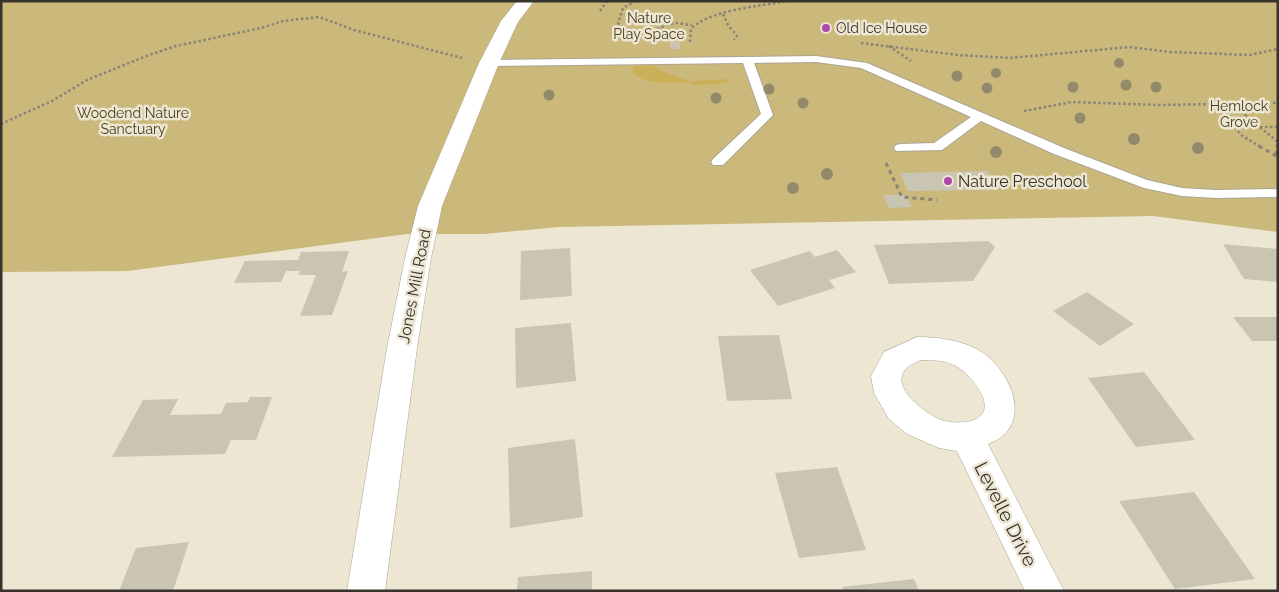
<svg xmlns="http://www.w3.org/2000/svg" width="1279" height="592" font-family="Raleway,sans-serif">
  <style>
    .green { fill: #cbb87b }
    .water { fill: #cbb057 }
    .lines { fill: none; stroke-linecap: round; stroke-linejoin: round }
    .stream { fill: #cbb057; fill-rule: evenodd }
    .building { fill: #cac5b2 }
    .service-casing { stroke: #aba593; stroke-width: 2 }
    .minor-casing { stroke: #aba593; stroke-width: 1 }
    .tertiary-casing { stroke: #aba593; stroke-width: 1 }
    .path-far1 { stroke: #898478; stroke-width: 2.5; stroke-dasharray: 2.5 2.5; stroke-linecap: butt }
    .path { stroke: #898478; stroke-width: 3; stroke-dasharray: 4 4; stroke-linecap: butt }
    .service { fill: #fff; fill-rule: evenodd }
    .minor { fill: #fff; fill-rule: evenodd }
    .tertiary { fill: #fff; fill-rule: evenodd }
    .tree { fill: #938a6c }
    .poi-dot { fill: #ad47ab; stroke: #ece6d3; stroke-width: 2 }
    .labels { text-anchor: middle; stroke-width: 5; stroke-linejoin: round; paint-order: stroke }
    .far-park-label { font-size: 14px; fill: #4a3e18; stroke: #ece6d3 }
    .far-poi-label { font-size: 14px; fill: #36332c; stroke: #ece6d3; text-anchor: start }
    .poi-label { font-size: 16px; fill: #36332c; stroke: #ece6d3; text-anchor: start }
    .street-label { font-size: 16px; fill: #36332c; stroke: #ece6d3 }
    .near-street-label { font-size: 19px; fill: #36332c; stroke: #ece6d3 }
  </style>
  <rect width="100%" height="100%" fill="#ece6d3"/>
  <path class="green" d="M1,1H1278V232L1153,216L559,227L484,234H407L128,271L1,272Z"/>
  <path class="water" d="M651,65L664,72L694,83C677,82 643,87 632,71L636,66Z"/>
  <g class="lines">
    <path class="stream" d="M725,79L729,81L728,83L694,85L690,83L694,81Z"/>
  </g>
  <g class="building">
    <rect x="670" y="42" width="10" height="7"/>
    <path d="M988,171L998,190L908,191L900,173Z"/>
    <path d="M883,195H906L912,207L889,208Z"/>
    <path d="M988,241L995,247L973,281L889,284L874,245Z"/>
    <path d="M1223,244L1278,249V282L1244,279Z"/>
    <path d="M570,248L572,296L520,300L521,251Z"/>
    <path d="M837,250L856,272L829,280L835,288L778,306L750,270L810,251L815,257Z"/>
    <path d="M349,251L342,272L348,271L332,315L300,316L316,275H298L300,271H286L281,282L234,283L245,261L298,260L301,252Z"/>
    <path d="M1087,292L1134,324L1100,346L1053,311Z"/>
    <path d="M1233,317H1278V341H1252Z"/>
    <path d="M571,323L576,381L516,388L515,328Z"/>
    <path d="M779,335L792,399L727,401L718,336Z"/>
    <path d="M1144,372L1195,440L1136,447L1088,378Z"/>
    <path d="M250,397H272L256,440H231L225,454L112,457L143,400L178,399L170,415L221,414L226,403L248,402Z"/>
    <path d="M575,439L583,517L510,528L508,448Z"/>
    <path d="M837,467L866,550L799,558L775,473Z"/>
    <path d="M1194,492L1255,579L1175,589L1119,501Z"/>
    <path d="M189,542L173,591H119L136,548Z"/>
    <path d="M592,571V591H517L518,577Z"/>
    <path d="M914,579L919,591H843L842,587Z"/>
  </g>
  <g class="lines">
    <defs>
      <path id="service" d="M816,56L867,63L1064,148L1147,180L1182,188L1216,190L1278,189V197L1216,198L1182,196L1144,188L1054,154L981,121L942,150L896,151L894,148L896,145L901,144L934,143L971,117L861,68L816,62L754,63L773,115L723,165H713L711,162L713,159L761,114L743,63L489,66L483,63L489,60Z"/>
      <path id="minor" d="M917,337C938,337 962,340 980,351C1012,371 1035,427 988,444L1064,591H1025L957,451L939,448L907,434L889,419L874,393L871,376L884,352ZM921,360C934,360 948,360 959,368C973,377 1002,412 971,421C962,423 951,423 941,420C926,414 890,388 905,370C908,365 916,362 921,360Z"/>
      <path id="tertiary" d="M517,1H534L518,22L499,63L442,206L431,258L417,348L385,591H347L387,348L405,258L418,206L479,63L501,21Z"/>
    </defs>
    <use href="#service" class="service-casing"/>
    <use href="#minor" class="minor-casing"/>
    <use href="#tertiary" class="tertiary-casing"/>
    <g class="path-far1">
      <path d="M636,1L623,8L618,23C639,50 651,26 676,23C681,23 687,25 692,25"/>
      <path d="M600,11L607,1"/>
      <path d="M723,14L728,25L737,36L734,40"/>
      <path d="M690,42L691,29C708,10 761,6 786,1"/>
      <path d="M861,43L958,55L1010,58L1129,47L1170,52L1249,55L1278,49"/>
      <path d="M889,46L911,61"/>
      <path d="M1233,105L1278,142"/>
      <path d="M1024,111L1072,102L1159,105L1278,103"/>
      <path d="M1,124L52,101L87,80L149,55L176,46L261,28L283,21L319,17L354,30L462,58"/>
      <path d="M1235,127L1241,135L1261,147"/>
      <path d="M1235,127H1278"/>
      <path d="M1277,147V142"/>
    </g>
    <g class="path">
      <path d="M1259,146L1278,157"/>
      <path d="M1276,155L1277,146"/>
      <path d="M886,163L902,197L937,200"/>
    </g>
    <use href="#service" class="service"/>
    <use href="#minor" class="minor"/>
    <use href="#tertiary" class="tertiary"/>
  </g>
  <g class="tree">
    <circle cx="1119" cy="63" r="5"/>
    <circle cx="996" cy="73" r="5"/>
    <circle cx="957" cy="76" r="5.5"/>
    <circle cx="1126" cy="85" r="5.5"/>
    <circle cx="1073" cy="87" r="5.5"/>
    <circle cx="1156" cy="87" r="5.5"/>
    <circle cx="987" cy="88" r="5.5"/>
    <circle cx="769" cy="89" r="5.5"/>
    <circle cx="549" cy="95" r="5.5"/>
    <circle cx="716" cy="98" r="5.5"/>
    <circle cx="803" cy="103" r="5.5"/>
    <circle cx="1080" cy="118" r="5.5"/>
    <circle cx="1134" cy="139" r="6"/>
    <circle cx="1198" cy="148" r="6"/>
    <circle cx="996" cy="152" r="6"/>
    <circle cx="827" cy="174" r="6"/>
    <circle cx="793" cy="188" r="6"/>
  </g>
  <g class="poi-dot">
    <circle cx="826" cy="28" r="5"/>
    <circle cx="948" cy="181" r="5"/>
  </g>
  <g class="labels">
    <g class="far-park-label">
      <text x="649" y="23">Nature<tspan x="649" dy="16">Play Space</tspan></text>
      <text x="1239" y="111">Hemlock<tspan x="1239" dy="16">Grove</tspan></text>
      <text x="133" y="118">Woodend Nature<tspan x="133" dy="16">Sanctuary</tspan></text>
    </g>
    <g class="far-poi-label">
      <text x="836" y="33">Old Ice House</text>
    </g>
    <g class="poi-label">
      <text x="958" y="187">Nature Preschool</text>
    </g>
    <g class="street-label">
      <text transform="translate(414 286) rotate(-79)" y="6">Jones Mill Road</text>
    </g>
    <g class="near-street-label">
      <text transform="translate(1006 514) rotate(63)" y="7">Levelle Drive</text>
    </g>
  </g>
  <rect width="1279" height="592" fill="none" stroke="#36332c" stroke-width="5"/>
</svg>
